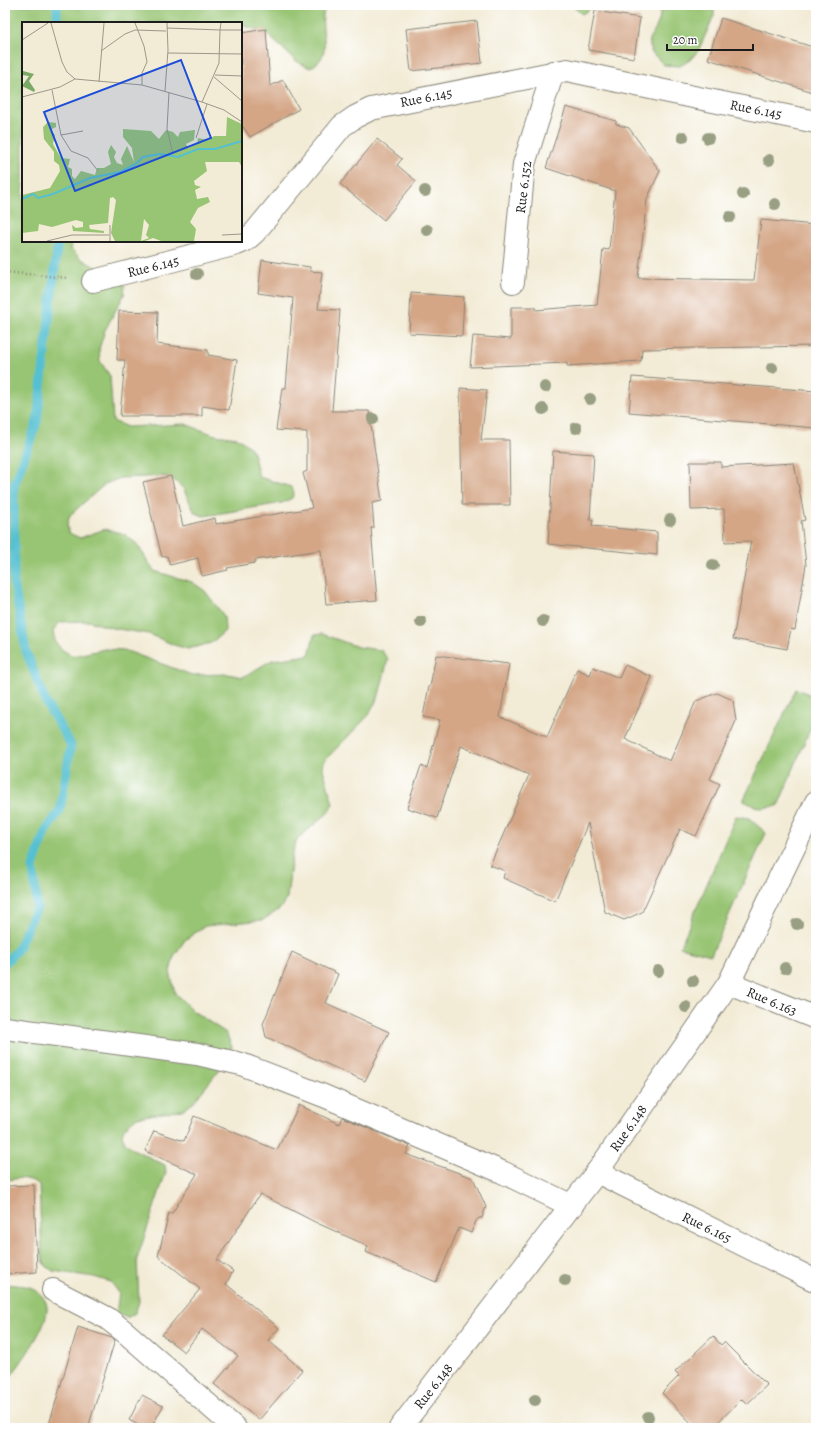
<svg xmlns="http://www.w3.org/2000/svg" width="821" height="1433" font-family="Alegreya,serif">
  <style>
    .green { fill: #98c573; stroke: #5a7048 }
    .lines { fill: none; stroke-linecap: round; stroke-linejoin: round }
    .stream { stroke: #55c0d1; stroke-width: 9 }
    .building { fill: #d4a686 }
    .minor-casing { stroke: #878478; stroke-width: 24 }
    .path { stroke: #878478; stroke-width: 2.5; stroke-dasharray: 1 3; stroke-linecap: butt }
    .minor { stroke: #fff; stroke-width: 22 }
    .tree { fill: #989f82 }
    .labels { text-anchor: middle; stroke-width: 4; stroke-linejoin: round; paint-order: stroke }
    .street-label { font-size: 14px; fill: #1c1c1c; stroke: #fff }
    .inset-river { fill: none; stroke: #55c0d1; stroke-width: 2 }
    .inset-road { fill: none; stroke: #9c988b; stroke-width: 1 }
    .view { fill: #1d4ed8; fill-opacity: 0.15; stroke: #1d4ed8; stroke-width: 2 }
    .inset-edge { fill: none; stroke: #1c1c1c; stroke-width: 2 }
  </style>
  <rect width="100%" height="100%" fill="#fff"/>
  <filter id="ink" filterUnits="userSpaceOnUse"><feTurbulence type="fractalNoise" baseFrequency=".025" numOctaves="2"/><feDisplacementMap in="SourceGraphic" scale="8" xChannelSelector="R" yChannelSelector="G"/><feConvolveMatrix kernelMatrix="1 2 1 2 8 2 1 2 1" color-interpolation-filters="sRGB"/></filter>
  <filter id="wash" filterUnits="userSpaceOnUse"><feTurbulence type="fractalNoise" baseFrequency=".012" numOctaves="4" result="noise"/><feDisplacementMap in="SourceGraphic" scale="16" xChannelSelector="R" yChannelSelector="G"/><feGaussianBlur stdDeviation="0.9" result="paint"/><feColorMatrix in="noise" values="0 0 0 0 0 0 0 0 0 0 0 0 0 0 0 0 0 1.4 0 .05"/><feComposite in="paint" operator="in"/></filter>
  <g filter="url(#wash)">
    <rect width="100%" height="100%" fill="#f2ebd5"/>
    <g class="green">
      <path d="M5,5H327C317,19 328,41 323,54C321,61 316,64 310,68L296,61L265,32L241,25V23H23V241H70L71,249L80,258L125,285L124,295L105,330L99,349L100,361L110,376L113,421L127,427L185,424L215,435L238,438L252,449L259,477L291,487L294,492L292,498L282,503L204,516L195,513L183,488L169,476L121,478L105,484L70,515L67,525L69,533L80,538L105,529L124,534L137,544L154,571L192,582L205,591L224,616L225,631L211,643L188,649L174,645L149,634L112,628L89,621L60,622L53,631C55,646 60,649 73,656L105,649L124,650L192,675L228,674L243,677L272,660L309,655L314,635L322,634L358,647L381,650L388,659L379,695L369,715L324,761L323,769L333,804L328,813L297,839L292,855L287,898L280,909L263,920L205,926L185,940L174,956L170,972L175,993L193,1011L226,1033L232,1047L224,1064L192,1104L182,1110L137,1117L124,1128L122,1135L125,1142L133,1149L165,1165L166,1172L137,1259L139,1302L135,1313L127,1318L116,1313L119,1293L111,1282L94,1277L53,1271L45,1265L42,1256L39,1184C26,1177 19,1177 5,1181Z"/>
      <path d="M571,5H596L582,14Z"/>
      <path d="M659,5H714V16L698,51L690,60L680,66L664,65L651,52L649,39C656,28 663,18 659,5Z"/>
      <path d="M796,689L816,697V715L778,806L760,808L743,801Z"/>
      <path d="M736,816L749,818L766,833L711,955L680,947Z"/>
      <path d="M5,1284C13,1285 25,1285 32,1288C40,1292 48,1301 47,1310C46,1330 17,1368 5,1384Z"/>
    </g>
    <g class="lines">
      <g class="stream">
        <path d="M57,23V5"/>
        <path d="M5,963L17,950L37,907L33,867L45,832L60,810L71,745L46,703L26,651L14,584V486L37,422L58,241"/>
      </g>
    </g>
    <g id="blocks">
      <g class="building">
        <path d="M595,11L640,18L634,58L588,50Z"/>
        <path d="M721,18L816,48V93L708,59Z"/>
        <path d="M477,21L482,63L411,71L406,29Z"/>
        <path d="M266,29L270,86L283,80L299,109L250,137L241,124V33Z"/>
        <path d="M566,107L616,121V124L629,128L660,171L647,199L638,278L754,280L761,220L816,225V346L642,349L641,361L567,366V363L470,367L473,336L511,339V307H536V310L597,305L603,249L609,250L615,191L546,168Z"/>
        <path d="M377,139L402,159L397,165L416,181L384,220L340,184Z"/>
        <path d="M262,260L310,267V271L322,272L318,309L340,310L332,411H369L382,501L372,503L374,528H371L377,600L326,604L321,550L255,560V563L227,568L228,570L202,576L198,558L170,565L167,556L162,557L143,482L171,476L183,526L215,518L216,524L312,508L303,473L307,471V432L276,430L282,388H286L293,298L258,293Z"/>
        <path d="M411,293L464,297L462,336L409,333Z"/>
        <path d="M119,311L158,312L157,344L208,350V355L237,360L229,410L202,406V416H120L125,360H117Z"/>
        <path d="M632,377L816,391V428L629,412Z"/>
        <path d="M460,388L487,390L481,440H509L510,505H462Z"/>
        <path d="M553,451L594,454L590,520H593L592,526L657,532V555L548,544Z"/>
        <path d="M690,462H721V467L794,463L805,520L801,521L806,565L795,630L791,629L787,649L733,639L751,541L725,542L724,509L691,510Z"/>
        <path d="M436,655L509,664L500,717L547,737L577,669L590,675L593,667L619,678L625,665L652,677L625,739L670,761L696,701L717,693L733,700L736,721L710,779L720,784L696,836L680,829L642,912L624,920L605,912L588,823L555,901L503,878L505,871L490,865L529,775L461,746L437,818L407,808L421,766L427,768L440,720L423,717L429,686L430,687Z"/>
        <path d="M292,952L338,974L326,1003L389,1032L365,1081L266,1037L263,1024Z"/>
        <path d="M299,1105L339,1124L342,1117L410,1146L406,1154L473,1178L486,1207L482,1218H479L476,1221L471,1233L459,1228L436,1282L366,1252L368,1246L317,1223L260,1194L217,1260L233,1271L226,1284L279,1328L268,1340L302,1370L259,1420L214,1384L238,1356L202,1329L184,1352L162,1335L200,1289L158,1256L169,1213H172L197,1174L145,1151L154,1131L184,1141L194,1116L277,1150Z"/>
        <path d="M34,1185L37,1272L5,1274V1186Z"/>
        <path d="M78,1327L112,1338L115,1340L88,1428H48Z"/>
        <path d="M713,1336L721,1345L724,1342L767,1385L747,1404L742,1399L712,1428H696L662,1393L679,1376L675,1372Z"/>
        <path d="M142,1395L163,1406L151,1428H143L129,1420Z"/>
      </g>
    </g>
  </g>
  <g filter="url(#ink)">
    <use href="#blocks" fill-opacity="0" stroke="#878478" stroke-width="1"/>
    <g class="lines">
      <defs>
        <g id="minor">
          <path d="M93,281L237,244L246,240L255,232L342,126L355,117L371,109L567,70L669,92L816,122"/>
          <path d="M513,282L524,164L553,72"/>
          <path d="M729,983L816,1018"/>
          <path d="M5,1028L197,1054L241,1064L324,1096L502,1172L572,1206"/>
          <path d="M597,1172L816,1281"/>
          <path d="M53,1290L107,1318L125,1332L235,1428"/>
          <path d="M400,1428L597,1172L729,983L816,802"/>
        </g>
      </defs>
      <use href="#minor" class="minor-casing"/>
      <path class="path" d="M5,272L68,278"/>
      <use href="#minor" class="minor"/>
    </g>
    <g class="tree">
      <circle cx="683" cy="137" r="6"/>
      <circle cx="708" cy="138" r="6"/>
      <circle cx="769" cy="160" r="6"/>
      <circle cx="425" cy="191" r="6"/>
      <circle cx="743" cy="194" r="6"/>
      <circle cx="775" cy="204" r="6"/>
      <circle cx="730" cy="217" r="6"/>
      <circle cx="427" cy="230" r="6"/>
      <circle cx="197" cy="274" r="6"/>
      <circle cx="772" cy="368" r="6"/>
      <circle cx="545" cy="387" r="6"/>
      <circle cx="590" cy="399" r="6"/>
      <circle cx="543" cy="409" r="6"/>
      <circle cx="373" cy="419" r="6"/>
      <circle cx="576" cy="428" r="6"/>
      <circle cx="670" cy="520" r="6"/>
      <circle cx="713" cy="565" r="6"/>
      <circle cx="543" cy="621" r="6"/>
      <circle cx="421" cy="622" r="6"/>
      <circle cx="797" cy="924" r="6"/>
      <circle cx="785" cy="968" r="6"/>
      <circle cx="658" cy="971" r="6"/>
      <circle cx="693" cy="981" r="6"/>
      <circle cx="686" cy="1007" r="6"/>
      <circle cx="565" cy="1280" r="6"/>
      <circle cx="535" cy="1400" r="6"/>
      <circle cx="648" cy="1417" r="6"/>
    </g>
  </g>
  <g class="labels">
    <g class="street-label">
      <text transform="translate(426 97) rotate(-11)" y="5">Rue 6.145</text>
      <text transform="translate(756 109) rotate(11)" y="5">Rue 6.145</text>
      <text transform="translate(523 187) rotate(-83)" y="5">Rue 6.152</text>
      <text transform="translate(153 266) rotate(-14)" y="5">Rue 6.145</text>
      <text transform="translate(772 1001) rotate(23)" y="5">Rue 6.163</text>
      <text transform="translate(628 1128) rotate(-55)" y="5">Rue 6.148</text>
      <text transform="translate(707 1227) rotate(26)" y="5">Rue 6.165</text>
      <text transform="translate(433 1386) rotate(-52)" y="5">Rue 6.148</text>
    </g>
  </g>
  <g transform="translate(22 22)">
    <rect width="220" height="220" fill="#f2ebd5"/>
    <path d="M205,95L220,102V145L217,140H183L185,149L172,159L173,163L179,165L173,168L175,177L186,175L188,180L176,186L168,200L174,207L172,219H139L131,216L123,219H93L89,211L94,178L91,175L88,176L86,201L67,203L68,207L82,209V211L51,209L50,203L54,206L61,205V200L54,198L30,205L17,202L16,209L0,211V173L28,166L38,149L37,143L32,139V130L22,117L21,105L26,100L34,101V105L28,108L33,113L31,122L39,136L48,137L46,145L50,147V154L53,157L59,149L73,153L75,146H82L89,142L86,130L89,123L94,130L92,135L95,141L101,143L99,137L105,124L112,140L110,126L101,115V107L129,109L137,117L144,108L151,110L156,115L158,110L173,108L172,118L164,122L166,126L175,122L176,116L186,118L192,114H204ZM122,197L127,203L124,213L127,216L119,219Z" fill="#98c573" fill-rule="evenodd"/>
    <path d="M0,43L1,49L12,52L7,59L13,68L12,70L0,64L7,54L0,53Z" fill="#7aaa65"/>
    <path class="inset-river" d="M0,177L11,172L16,176L31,172L68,156L98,150L114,142L121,135L138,132L156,135L176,127H193L220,119"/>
    <path class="inset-road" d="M29,1L40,40L45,50L53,57M113,1L122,24L125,40L120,51V63M199,1L198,8H220M145,6L198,8L197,41L180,80M0,18L26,1M79,29L103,12L113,8L144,9M146,31L220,32M193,53L220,54M192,55L220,79M77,60L82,1M30,68L39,113L49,129L66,136L76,149M143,69L146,28L145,1M147,70L145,107L151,132M0,75L38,65L53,57L120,63L180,80L202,88L220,100M39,113L61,109M174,116L185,82M200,213L220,212M25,219L50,213H87M88,219V203"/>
    <path class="view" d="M159,38L189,116L53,169L22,90Z"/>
    <rect width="220" height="220" class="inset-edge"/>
  </g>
  <rect width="821" height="1433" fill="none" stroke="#fff" stroke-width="20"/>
  <path d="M667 44v6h86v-6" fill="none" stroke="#1c1c1c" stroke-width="2"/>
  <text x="673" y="44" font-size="12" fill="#1c1c1c" stroke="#ffffff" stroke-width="3" paint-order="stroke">20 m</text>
</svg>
